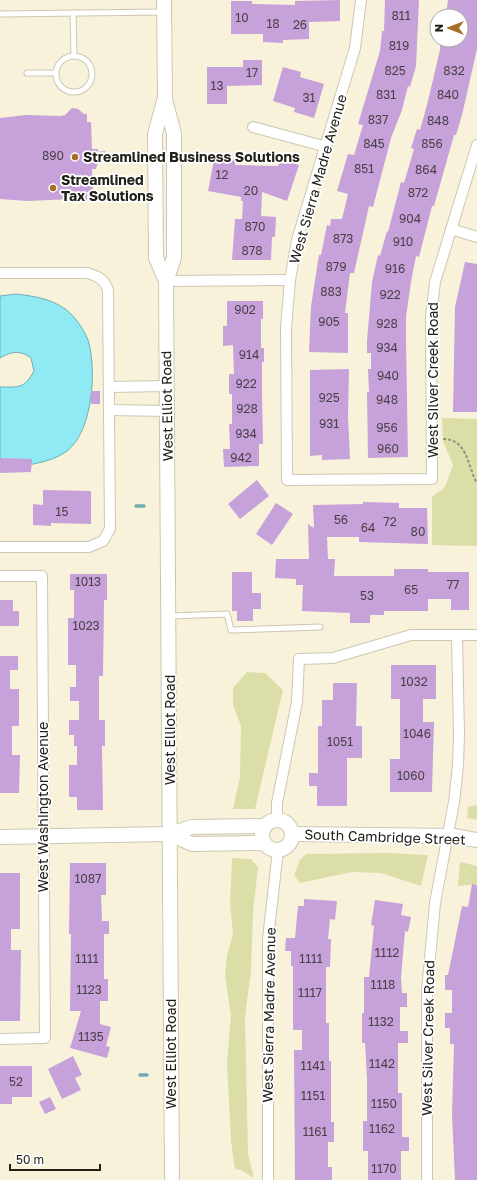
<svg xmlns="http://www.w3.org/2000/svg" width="477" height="1180" font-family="'Golos Text',sans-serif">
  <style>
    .green { fill: #dcdea8 }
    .water { fill: #8feaf4; stroke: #6eadb2 }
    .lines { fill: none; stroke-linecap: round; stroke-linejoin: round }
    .stream { stroke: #6eadb2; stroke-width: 3.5 }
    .building { fill: #c7a1d9 }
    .lane-casing { stroke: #cdc7b2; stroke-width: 7 }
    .street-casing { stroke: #cdc7b2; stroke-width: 12 }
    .secondary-casing { stroke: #cdc7b2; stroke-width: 16 }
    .path { stroke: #938f7f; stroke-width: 2; stroke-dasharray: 3 2; stroke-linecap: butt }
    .lane { stroke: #fff; stroke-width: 5 }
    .street { stroke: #fff; stroke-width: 10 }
    .secondary { stroke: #fff; stroke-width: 14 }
    .poi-dot { fill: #a56f2a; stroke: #fff; stroke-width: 1.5 }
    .labels { text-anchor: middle; stroke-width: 3.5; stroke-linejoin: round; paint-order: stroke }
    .number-label { font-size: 12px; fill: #4b4048 }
    .poi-label { font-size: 14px; font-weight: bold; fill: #222018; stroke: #fff; text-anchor: start }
    .street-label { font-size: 14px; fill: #222018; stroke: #fff }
  </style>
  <rect width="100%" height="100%" fill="#f8f2db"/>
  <g class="green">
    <path d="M442,418L477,419V546L432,545V497L445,487L453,465L443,441Z"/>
    <path d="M247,672L265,673L283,690L255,809H233L240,777L241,726L233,705V688Z"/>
    <path d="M477,805V820L467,818L468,807Z"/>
    <path d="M389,853L428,855L421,886L381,873L352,872L300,883L294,875L300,860L306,854Z"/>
    <path d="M232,858L251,859L258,867L253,912L251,970L245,1017L248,1154L254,1178L241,1170L235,1169L231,1141L227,1063L231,1016L225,976L227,955L233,934L230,903Z"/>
    <path d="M460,862L477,866V884L458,886Z"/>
  </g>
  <path class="water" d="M16,294C32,296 48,298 62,307C72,312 84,329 88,340C97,369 93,431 67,451C48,465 22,465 0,469V387C19,387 24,389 34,371L31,358C20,350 12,351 0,358V296Z"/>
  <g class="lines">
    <g class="stream">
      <path d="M136,506H144"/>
      <path d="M140,1075H147"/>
    </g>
  </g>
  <g class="building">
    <path d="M340,0V21L309,22V39L283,40V43L263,42V34H231V1H252V4L295,5V1Z"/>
    <path d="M385,0H419L416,66L410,87L408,86L402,110L391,138L373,207L369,206L354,273H350L345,313H348V353L309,352L311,306L319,255H321L327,225L330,226L331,219H342L348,194L337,191L348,154L354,155L363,125L358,124L380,51L382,31H384Z"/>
    <path d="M448,0H477V49L462,115L456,135H454L434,206H432L419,257L416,256L411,282L406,317V340L408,457L368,458L367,392H369L368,369H371V353H367V341L372,282L378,255L380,256L387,231L388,232L401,182L404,183L414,149L411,148L417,129L420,130L427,105L440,50V40H461V16H446Z"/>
    <path d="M243,60H262V85L227,86V104H207V67H243Z"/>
    <path d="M283,67L301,72L300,77L324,84L314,118L294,112L295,108L273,101Z"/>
    <path d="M72,108L78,109L84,114H87V122H91L92,149H98V152L105,151L106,161L98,162L96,169H92L93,192H87V200L73,201V199L27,201L0,199V118L26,115L61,116L65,115Z"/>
    <path d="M215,155L236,160L235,165L278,166L280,159L299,165L287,201L262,192L261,216L276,217L275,237H272L271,260H232L235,219H242L243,201H241V197L208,191Z"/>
    <path d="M465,262L477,264V412H453L455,307Z"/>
    <path d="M227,301H263V319H261V348H264V362H262V394L263,444H259V466L224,467L223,449H230L229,424H232V394H229V374H234L233,345L223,346V326H227Z"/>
    <path d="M349,369L348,416L350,459L322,460V455L310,456V370Z"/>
    <rect x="91" y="391" width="9" height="13"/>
    <path d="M0,458L32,459L31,472L0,473Z"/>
    <path d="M257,480L269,496L240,519L228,504Z"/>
    <path d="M43,490L91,491V524L51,523V526L33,525V504L43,505Z"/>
    <path d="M363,502L399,503V508H427L428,544L359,542V537H327L328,559H335L334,576H394V569H428V572H469V610H451V599H428V611H384V615H370V623H350V613L302,611L303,585H296V579L275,578L276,559H309L308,524L314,528L313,505L363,504Z"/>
    <path d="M276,503L293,514L272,545L256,534Z"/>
    <path d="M232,572H252V593H261V609H253V621H237V611H232Z"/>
    <path d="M70,574H107V600H104L103,676H99V720H105V746H102L103,810H77V797H69V765H77V746H74V735H69V720H79V701H70V687H76V665H68V618H74V590H70Z"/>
    <path d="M0,600H13V611H19V626H0Z"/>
    <path d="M0,656H18V670H10V689H19V726H12V755H20L19,793H0Z"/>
    <path d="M391,665H436V699H423V722H434L432,792H390V759H400V699H391Z"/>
    <path d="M333,683H357L356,726H362V758H347V806H317V786H309V773H318V726H322V700H333Z"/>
    <path d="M70,863H106V895H101L102,921H109V934H104V979H108V1001H100V1024L111,1027L106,1046L110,1047L107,1058L70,1048L81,1011H70L71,934H69Z"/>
    <path d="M0,873H20V929H11V950H21L20,1021H0Z"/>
    <path d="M472,884L477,885V1180H455L452,1115L454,1044H450V1028H445V1013H452V990H445V975H448L462,906L468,907Z"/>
    <path d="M304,899L337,901L335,920L330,919L328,939H331L330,967H326V1023H329V1061H331V1122H334V1142H328V1167H332V1180H295L294,1050H302V1030H293V966H291V951H285L286,938H295L298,906H304Z"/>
    <path d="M375,900L403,904L401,915L411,917L408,932L405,931L401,977L402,993H407V1007H400V1031H408V1043H398V1093H402V1137H409V1151H401V1180H368V1151H363V1121H367V1079L365,1043H362V1013H364V977H369L374,926L371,925Z"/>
    <path d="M73,1056L82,1075L75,1078L81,1090L62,1099L48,1069Z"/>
    <path d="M0,1066H32V1097H12V1104H0Z"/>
    <path d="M50,1097L56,1109L45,1114L39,1102Z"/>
  </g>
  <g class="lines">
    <defs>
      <g id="lane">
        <path d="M73,13L74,56"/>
        <path d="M0,14L163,12"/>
        <circle cx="74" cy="74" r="18"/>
        <path d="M27,73H56"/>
        <path d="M170,616L227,614L231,630L320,627"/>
      </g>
      <g id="street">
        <path d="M361,0L355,48L297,240L290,280L286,328L287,480L432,479L431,316L435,282L477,145"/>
        <path d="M253,127L327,147"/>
        <path d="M451,229L477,237"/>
        <path d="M0,273H87C98,276 104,279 108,290L110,529L103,541L89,547H0"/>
        <path d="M166,281L290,280"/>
        <path d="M109,387L167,386"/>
        <path d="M109,410L168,411"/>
        <path d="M0,576H42L45,1038L0,1039"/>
        <path d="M277,820V803L297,702L299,659L333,658L411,635H477"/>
        <path d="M268,1180V939L278,850"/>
        <path d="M427,1180V991L435,903L454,802L458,766L459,735L457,635"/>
      </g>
      <g id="secondary">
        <path d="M164,0L165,100L174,133V258L166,281L172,1180"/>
        <path d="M164,101L155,134L156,258L166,281"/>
        <circle cx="277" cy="835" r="15"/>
        <path d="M170,834L192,844L264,843"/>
        <path d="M292,834L454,836L477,840"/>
        <path d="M0,837L170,834L192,827L265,826"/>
      </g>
    </defs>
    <use href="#lane" class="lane-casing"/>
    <use href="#street" class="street-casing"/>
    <use href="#secondary" class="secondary-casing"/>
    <path class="path" d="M443,439C468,439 467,466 477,483"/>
    <use href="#lane" class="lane"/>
    <use href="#street" class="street"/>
    <use href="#secondary" class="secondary"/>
  </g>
  <g class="poi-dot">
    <circle cx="75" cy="157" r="4"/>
    <circle cx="53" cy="188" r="4"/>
  </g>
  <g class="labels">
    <g class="number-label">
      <text x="401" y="20">811</text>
      <text x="242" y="22">10</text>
      <text x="273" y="28">18</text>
      <text x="300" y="29">26</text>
      <text x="399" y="50">819</text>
      <text x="395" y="75">825</text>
      <text x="454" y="75">832</text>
      <text x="252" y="77">17</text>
      <text x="217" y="90">13</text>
      <text x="386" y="99">831</text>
      <text x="448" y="99">840</text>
      <text x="309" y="102">31</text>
      <text x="378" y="124">837</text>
      <text x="438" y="125">848</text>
      <text x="374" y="148">845</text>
      <text x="432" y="148">856</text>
      <text x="53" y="160">890</text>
      <text x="364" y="173">851</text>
      <text x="426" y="174">864</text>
      <text x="222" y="179">12</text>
      <text x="251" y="195">20</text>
      <text x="418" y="197">872</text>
      <text x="410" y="223">904</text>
      <text x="255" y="231">870</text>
      <text x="343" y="243">873</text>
      <text x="403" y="246">910</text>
      <text x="252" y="255">878</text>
      <text x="336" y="271">879</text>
      <text x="395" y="273">916</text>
      <text x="331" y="296">883</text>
      <text x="390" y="299">922</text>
      <text x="245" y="314">902</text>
      <text x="329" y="326">905</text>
      <text x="387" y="328">928</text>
      <text x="387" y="352">934</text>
      <text x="249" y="359">914</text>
      <text x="388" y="380">940</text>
      <text x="246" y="388">922</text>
      <text x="329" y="402">925</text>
      <text x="387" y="404">948</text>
      <text x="247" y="413">928</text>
      <text x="329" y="428">931</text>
      <text x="387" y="432">956</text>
      <text x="246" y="438">934</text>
      <text x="388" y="453">960</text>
      <text x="241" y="462">942</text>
      <text x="62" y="516">15</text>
      <text x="341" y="524">56</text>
      <text x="390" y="526">72</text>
      <text x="368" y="532">64</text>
      <text x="418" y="536">80</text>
      <text x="88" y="586">1013</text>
      <text x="453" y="589">77</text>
      <text x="411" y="594">65</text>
      <text x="367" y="600">53</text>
      <text x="86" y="630">1023</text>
      <text x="414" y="686">1032</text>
      <text x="417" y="738">1046</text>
      <text x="340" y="746">1051</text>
      <text x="411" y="780">1060</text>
      <text x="88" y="883">1087</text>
      <text x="387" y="957">1112</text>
      <text x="87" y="963">1111</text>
      <text x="311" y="963">1111</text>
      <text x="383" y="989">1118</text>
      <text x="89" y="994">1123</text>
      <text x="310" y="997">1117</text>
      <text x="381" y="1026">1132</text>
      <text x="91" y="1041">1135</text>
      <text x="382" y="1068">1142</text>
      <text x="313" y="1070">1141</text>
      <text x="16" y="1086">52</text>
      <text x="313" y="1100">1151</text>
      <text x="384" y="1108">1150</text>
      <text x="382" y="1133">1162</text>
      <text x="315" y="1136">1161</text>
      <text x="384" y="1173">1170</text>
    </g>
    <g class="poi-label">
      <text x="83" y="162">Streamlined Business Solutions</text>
      <text x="61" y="185">Streamlined<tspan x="61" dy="16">Tax Solutions</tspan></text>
    </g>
    <g class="street-label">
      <text transform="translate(318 179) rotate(-74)" y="5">West Sierra Madre Avenue</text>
      <text transform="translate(433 380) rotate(-90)" y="5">West Silver Creek Road</text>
      <text transform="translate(167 406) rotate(-91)" y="5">West Elliot Road</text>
      <text transform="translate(170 730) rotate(-90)" y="5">West Elliot Road</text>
      <text transform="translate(43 807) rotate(-90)" y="5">West Washington Avenue</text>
      <text transform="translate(385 837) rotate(2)" y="5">South Cambridge Street</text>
      <text transform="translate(269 1015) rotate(-89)" y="5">West Sierra Madre Avenue</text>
      <text transform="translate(428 1038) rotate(-89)" y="5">West Silver Creek Road</text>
      <text transform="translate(171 1054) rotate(-90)" y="5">West Elliot Road</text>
    </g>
  </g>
  <g transform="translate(449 28) rotate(270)"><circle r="19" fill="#ffffff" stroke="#a7a6a3"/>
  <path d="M0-3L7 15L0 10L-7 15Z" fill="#a56f2a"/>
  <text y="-6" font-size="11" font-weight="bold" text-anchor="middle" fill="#222018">N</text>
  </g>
  <path d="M10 1164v6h90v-6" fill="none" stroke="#222018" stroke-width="2"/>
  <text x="16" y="1164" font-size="12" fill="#222018" stroke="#ffffff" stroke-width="3" paint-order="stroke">50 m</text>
</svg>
